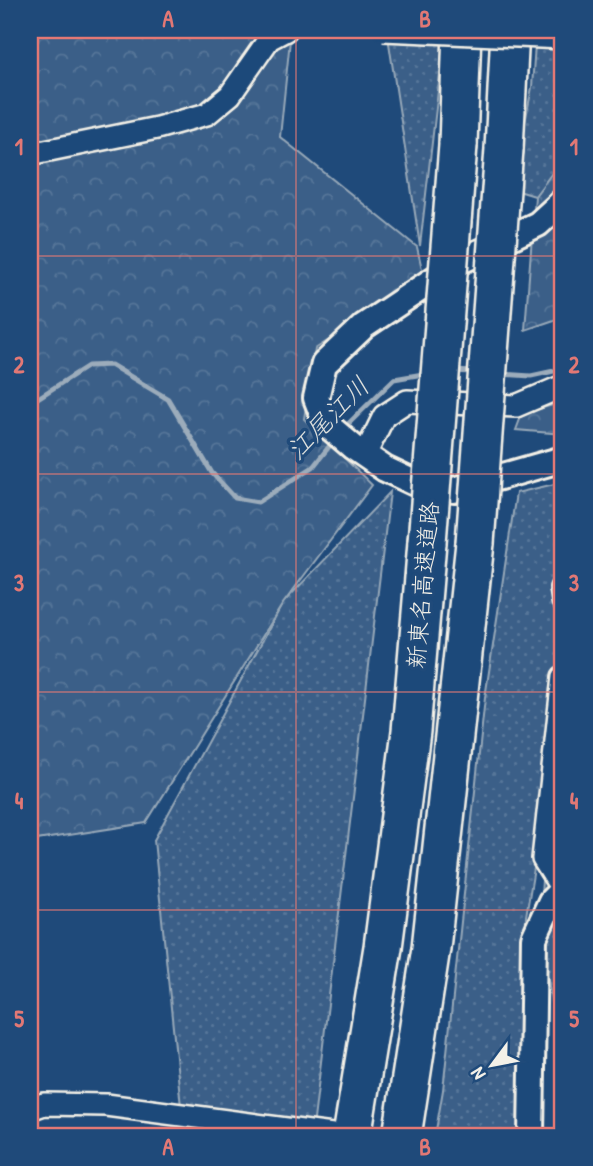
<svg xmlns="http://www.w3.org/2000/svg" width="593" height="1166" font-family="'Patrick Hand','Klee One',sans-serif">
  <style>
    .grass { fill: url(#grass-dots); stroke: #97a8b8; stroke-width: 2 }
    .forest { fill: url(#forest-crowns); stroke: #97a8b8; stroke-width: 2 }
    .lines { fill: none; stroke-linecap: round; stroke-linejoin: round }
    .stream { stroke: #9cacbb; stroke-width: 5 }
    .minor-casing { stroke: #f4f1e8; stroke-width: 26 }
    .tertiary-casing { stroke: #f4f1e8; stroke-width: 30 }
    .motorway-casing { stroke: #f4f1e8; stroke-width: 42 }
    .minor { stroke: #1f4a7a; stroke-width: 21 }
    .tertiary { stroke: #1f4a7a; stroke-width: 24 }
    .motorway { stroke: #1f4a7a; stroke-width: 37 }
    .minor-bridge-casing { stroke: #f4f1e8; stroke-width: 26; stroke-linecap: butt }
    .motorway-bridge-casing { stroke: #f4f1e8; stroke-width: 42; stroke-linecap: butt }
    .minor-bridge { stroke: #1f4a7a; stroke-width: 21 }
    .motorway-bridge { stroke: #1f4a7a; stroke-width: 37 }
    .grid { fill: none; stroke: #e27875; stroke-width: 2; stroke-opacity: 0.55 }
    .labels { text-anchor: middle; stroke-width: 7; stroke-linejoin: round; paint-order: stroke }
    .street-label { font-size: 24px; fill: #f4f1e8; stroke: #1f4a7a }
    .water-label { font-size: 26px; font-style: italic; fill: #dee0dd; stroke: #1f4a7a }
    .neatline { fill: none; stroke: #e27875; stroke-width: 2.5 }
    .grid-label { font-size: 23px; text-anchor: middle; font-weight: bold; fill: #e27875 }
  </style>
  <defs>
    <pattern id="grass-dots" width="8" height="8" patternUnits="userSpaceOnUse" patternTransform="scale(1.75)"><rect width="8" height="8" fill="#3a5f88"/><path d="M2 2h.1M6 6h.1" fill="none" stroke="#577699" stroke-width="1.8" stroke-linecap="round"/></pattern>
    <pattern id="forest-crowns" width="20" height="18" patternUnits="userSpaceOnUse" patternTransform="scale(1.75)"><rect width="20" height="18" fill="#3a5f88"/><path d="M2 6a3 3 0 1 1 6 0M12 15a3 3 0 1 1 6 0" fill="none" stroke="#577699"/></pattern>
  </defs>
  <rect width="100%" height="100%" fill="#1f4a7a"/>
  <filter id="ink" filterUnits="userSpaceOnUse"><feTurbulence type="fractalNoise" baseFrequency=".0143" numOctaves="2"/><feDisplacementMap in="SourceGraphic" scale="14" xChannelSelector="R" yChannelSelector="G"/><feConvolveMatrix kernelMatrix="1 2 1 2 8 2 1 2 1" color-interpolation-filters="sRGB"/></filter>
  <g filter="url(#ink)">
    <g class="grass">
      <path d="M387,30H445L420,246Z"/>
      <path d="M536,30H563V160L535,196L512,189L532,87Z"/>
      <path d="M563,482V632L556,737L526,916L519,1136H435L443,1090L485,698L516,493Z"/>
      <path d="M390,492L312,1136H184L154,840L283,603Z"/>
      <path d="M542,880L563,882V1006L552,1004L539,928Z"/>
    </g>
    <g class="forest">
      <path d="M30,30H291L280,137L417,247L424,278L315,349L304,419L372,485L282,605L146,823L30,841Z"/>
      <path d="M563,158V317L525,330L535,196Z"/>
      <path d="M563,402V434L516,430L522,414Z"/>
    </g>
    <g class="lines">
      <g class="stream">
        <path d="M452,371L474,372"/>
        <path d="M501,374L531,376L563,369"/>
        <path d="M30,403L88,366L111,365L168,399L212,473L235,498L258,502L313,467L335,439"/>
        <path d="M344,428L394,379L429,373"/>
      </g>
      <defs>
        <g id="minor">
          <path d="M30,154L157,128L207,114L230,95L269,39L286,30"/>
          <path d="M365,455L384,416L407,401L516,406L563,386"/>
          <path d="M561,588L563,601"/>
          <path d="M562,889L543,859L563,677"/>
          <path d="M30,1109L44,1104L106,1105L340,1136"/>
        </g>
        <g id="tertiary">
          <path d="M563,201L538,224L463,260L364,326L324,364L316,398L326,424L353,447L385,469L419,485L454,490L563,459"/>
          <path d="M531,1136L534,938L551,901L563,889"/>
        </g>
        <g id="motorway">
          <path d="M458,145L462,30"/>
          <path d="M504,149L510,30"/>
          <path d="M352,1136L383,947L411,731L427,542"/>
          <path d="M402,1136L431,948L475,543"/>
        </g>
      </defs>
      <use href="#minor" class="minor-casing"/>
      <use href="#tertiary" class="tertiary-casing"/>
      <use href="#motorway" class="motorway-casing"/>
      <use href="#minor" class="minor"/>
      <use href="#tertiary" class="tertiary"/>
      <use href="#motorway" class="motorway"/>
      <defs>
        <path id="minor-bridge" d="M383,30L563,38"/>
        <g id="motorway-bridge">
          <path d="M427,542L458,145"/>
          <path d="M475,543L504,149"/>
        </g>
      </defs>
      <use href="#minor-bridge" class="minor-bridge-casing"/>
      <use href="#motorway-bridge" class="motorway-bridge-casing"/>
      <use href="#minor-bridge" class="minor-bridge"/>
      <use href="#motorway-bridge" class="motorway-bridge"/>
    </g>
  </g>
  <path class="grid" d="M296,30V1136M30,256H563M30,474H563M30,692H563M30,910H563"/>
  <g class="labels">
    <g class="street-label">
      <text transform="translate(423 585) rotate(-85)" y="8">新東名高速道路</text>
    </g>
    <g class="water-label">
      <text transform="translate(328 418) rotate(-45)" y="9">江尾江川</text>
    </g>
  </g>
  <rect width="593" height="1166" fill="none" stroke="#1f4a7a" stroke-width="77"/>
  <g transform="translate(492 1065) rotate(238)" stroke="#1f4a7a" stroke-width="5" paint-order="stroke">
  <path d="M0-5L12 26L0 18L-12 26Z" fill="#f4f1e8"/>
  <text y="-10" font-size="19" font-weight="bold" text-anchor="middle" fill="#f4f1e8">N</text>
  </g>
  <rect x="38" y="38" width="516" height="1090" class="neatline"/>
  <g class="grid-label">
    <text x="168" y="27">A</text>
    <text x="425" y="27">B</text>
    <text x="19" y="155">1</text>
    <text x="574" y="155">1</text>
    <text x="19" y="373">2</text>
    <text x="574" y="373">2</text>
    <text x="19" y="591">3</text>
    <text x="574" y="591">3</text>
    <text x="19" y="809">4</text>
    <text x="574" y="809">4</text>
    <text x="19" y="1027">5</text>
    <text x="574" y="1027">5</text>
    <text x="168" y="1155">A</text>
    <text x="425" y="1155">B</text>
  </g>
</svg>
